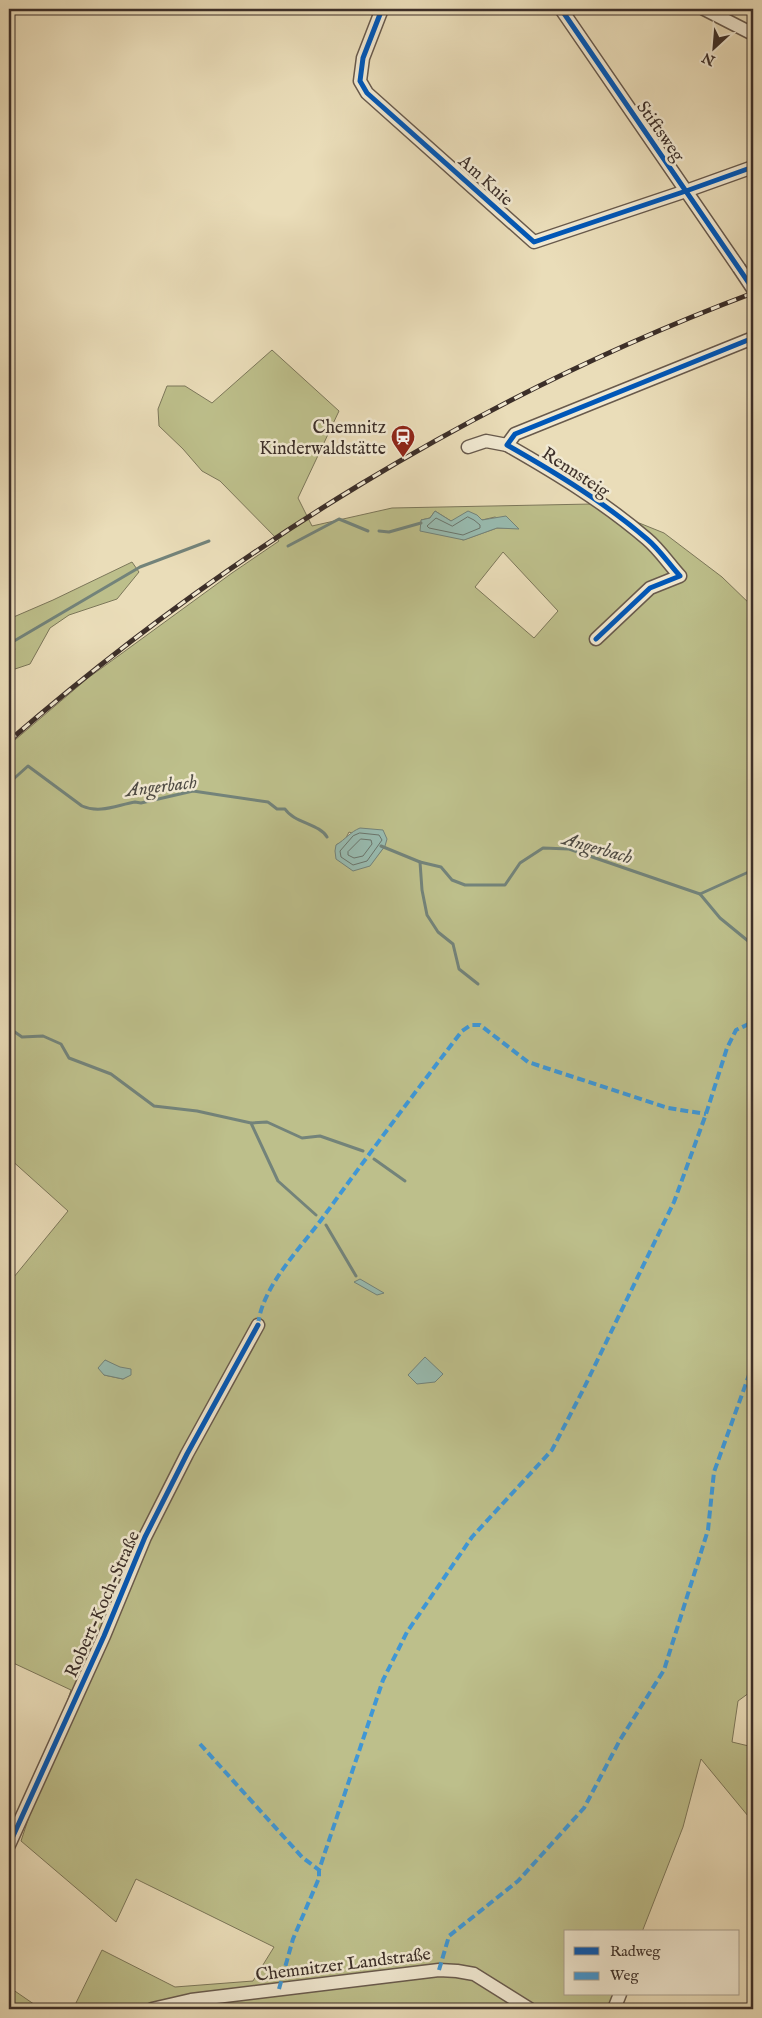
<svg xmlns="http://www.w3.org/2000/svg" width="762" height="2018" font-family="'IM FELL English',serif">
  <style>
    .green { fill: #bdbf8b; stroke: #7c775a; fill-rule: evenodd }
    .water { fill: #98bbb0; stroke: #73837a }
    .lines { fill: none; stroke-linecap: round; stroke-linejoin: round }
    .shore { stroke: #6a756c; stroke-width: 1 }
    .stream { stroke: #73837a; stroke-width: 3 }
    .minor-casing { stroke: #685a4d; stroke-width: 15 }
    .minor { stroke: #f1e9d2; stroke-width: 12 }
    .rail-casing { stroke: #3c2f29; stroke-width: 5 }
    .rail { stroke: #f1e9d2; stroke-width: 3; stroke-dasharray: 9; stroke-linecap: butt }
    .minor-bridge-casing { stroke: #685a4d; stroke-width: 15; stroke-linecap: butt }
    .minor-bridge { stroke: #f1e9d2; stroke-width: 12 }
    .quiet { stroke: #3f97d6; stroke-width: 4; stroke-dasharray: 8 4; stroke-linecap: butt }
    .cycleway-casing { stroke: #f1e9d2; stroke-width: 8 }
    .cycleway { stroke: #0057b8; stroke-width: 5 }
    .labels { text-anchor: middle; stroke-width: 5; stroke-linejoin: round; paint-order: stroke }
    .street-label { font-size: 18px; fill: #3c2f29; stroke: #f1e9d2 }
    .poi-label { font-size: 18px; fill: #3c2f29; stroke: #f1e9d2; text-anchor: end }
    .water-label { font-size: 19px; font-style: italic; fill: #4e4b44; stroke: #f1e9d2 }
  </style>
  <rect width="100%" height="100%" fill="#eaddb9"/>
  <filter id="stains"><feTurbulence type="fractalNoise" baseFrequency=".004" numOctaves="4"/><feColorMatrix values="0 0 0 0 .2 0 0 0 0 .09 0 0 0 0 .02 0 0 0 .5 -.17"/></filter>
  <radialGradient id="worn" r=".72"><stop offset=".6" stop-color="#630" stop-opacity="0"/><stop offset="1" stop-color="#630" stop-opacity=".3"/></radialGradient>
  <g class="green">
    <path d="M272,350L339,411L298,498L312,526L392,508L592,504L664,533L722,577L753,607V1690L738,1701L732,1742L753,1747V1822L701,1759L683,1827L642,1932H566V1994H616L610,2009H73L102,1950L175,1987L253,1981L274,1947L136,1879L116,1922L21,1841L71,1690L9,1661V1319L11,1317L9,1315V1283L68,1211L9,1158V745L88,678L232,573L279,541L220,481L202,471L183,449L159,426L158,409L167,386H185L212,403ZM435,511L451,521L482,520L495,517L518,528H497L463,540L421,520L430,518ZM503,552L558,611L534,638L475,587ZM349,832L385,846L377,856L336,845L345,840ZM105,1360L131,1374L123,1379L104,1375Z"/>
    <path d="M132,562L139,572L117,599L69,615L50,628L30,664L9,671V660L15,649L9,641V619L53,600Z"/>
    <path d="M9,1987L41,2009H9Z"/>
  </g>
  <g class="water">
    <path d="M435,511L451,521L468,511L477,515L482,520L506,516L519,529L497,528L464,540L420,531L421,520L430,518Z"/>
    <path d="M360,828L383,830L387,839L385,846L370,866L353,871L336,859L335,851L336,845C346,839 350,832 360,828Z"/>
    <path d="M360,1279L384,1293L377,1295L354,1282Z"/>
    <path d="M425,1357L443,1374L435,1382L417,1384L408,1375Z"/>
    <path d="M105,1360L120,1367L131,1369V1375L123,1379L104,1375L98,1368Z"/>
  </g>
  <g class="lines">
    <g class="shore">
      <path d="M468,517L474,520L480,525V528L463,535L429,528L427,526L436,518L452,526Z"/>
      <path d="M360,833L379,835L382,840L367,861L353,865L341,857L340,851L353,836Z"/>
      <path d="M361,839L371,840L372,844L363,856L354,858L348,855V852Z"/>
    </g>
    <g class="stream">
      <path d="M379,531L389,532L421,523"/>
      <path d="M288,546L339,519L368,531"/>
      <path d="M9,644L140,567L209,541"/>
      <path d="M9,783L28,766L82,806C100,814 117,805 135,802L141,803L193,791L268,802L277,809H285C294,823 320,824 327,837"/>
      <path d="M381,846L420,862L441,867L452,880L465,885H505L520,863L543,848L569,849L700,894L753,870"/>
      <path d="M420,862L422,890L427,915L438,932L453,944L459,969L478,984"/>
      <path d="M700,894L720,918L753,945"/>
      <path d="M9,1028L22,1037L43,1036L61,1044L69,1058L111,1074L154,1106L197,1111L251,1123L278,1181L316,1215"/>
      <path d="M252,1123L267,1122L302,1138L320,1136L363,1151"/>
      <path d="M374,1159L405,1181"/>
      <path d="M326,1225L356,1276"/>
    </g>
    <defs>
      <g id="minor">
        <path d="M382,9L363,58L360,81L367,93L534,242L686,191L753,167"/>
        <path d="M561,9L739,268"/>
        <path d="M704,9L753,34"/>
        <path d="M468,447L486,441L507,445"/>
        <path d="M596,639L650,588L680,576C669,564 659,549 647,539C604,502 556,473 507,445L515,434L753,338"/>
        <path d="M9,1845L104,1636L145,1537L187,1454L258,1325"/>
        <path d="M152,2009L191,2000L439,1970L457,1971L474,1974L530,2009"/>
        <path d="M614,2009L620,1994"/>
      </g>
    </defs>
    <use href="#minor" class="minor-casing"/>
    <use href="#minor" class="minor"/>
    <defs>
      <path id="rail" d="M9,741C228,551 481,395 753,293"/>
    </defs>
    <use href="#rail" class="rail-casing"/>
    <use href="#rail" class="rail"/>
    <defs>
      <path id="minor-bridge" d="M739,268L753,289"/>
    </defs>
    <use href="#minor-bridge" class="minor-bridge-casing"/>
    <use href="#minor-bridge" class="minor-bridge"/>
    <g class="quiet">
      <path d="M258,1325C262,1286 301,1248 324,1216C369,1154 415,1092 462,1031L471,1025H480L528,1062L546,1068L668,1108L706,1114"/>
      <path d="M200,1744L302,1857L319,1870"/>
      <path d="M439,1970L449,1936L518,1881L584,1808L620,1740L664,1670L708,1530L714,1472L753,1364"/>
      <path d="M279,1989L293,1939L319,1878V1870L383,1680L407,1632L472,1537L552,1450L583,1390L674,1202L706,1114L727,1048L736,1030L753,1022"/>
    </g>
    <defs>
      <g id="cycleway">
        <path d="M382,9L363,58L360,81L367,93L534,242L686,191L753,167"/>
        <path d="M561,9L753,289"/>
        <path d="M596,639L650,588L680,576C669,564 659,549 647,539C604,502 556,473 507,445L515,434L753,338"/>
        <path d="M9,1845L104,1636L145,1537L187,1454L258,1325"/>
      </g>
    </defs>
    <use href="#cycleway" class="cycleway-casing"/>
    <use href="#cycleway" class="cycleway"/>
  </g>
  <defs>
    <symbol id="station-pin" viewBox="-11 -11 22 30"><path d="M0 17L-7.5 6A9.5 9.5 0 1 1 7.5 6Z" fill="#8f2418" stroke="#f1e9d2"/><path d="M-3-6H3Q5-6 5-4V2Q5 4 3 4L4.5 6H3L1.5 4h-3L-3 6H-4.5L-3 4Q-5 4-5 2V-4Q-5-6-3-6ZM-3.5-4v3h7v-3ZM-3.5 1v1.5H-2V1ZM2 1v1.5H3.5V1Z" fill="#fff"/></symbol>
  </defs>
  <g fill-rule="evenodd">
    <use href="#station-pin" x="389" y="423" width="28" height="38"/>
  </g>
  <g class="labels">
    <g class="street-label">
      <text transform="translate(661 131) rotate(55)" y="6">Stiftsweg</text>
      <text transform="translate(486 180) rotate(42)" y="6">Am Knie</text>
      <text transform="translate(576 472) rotate(33)" y="6">Rennsteig</text>
      <text transform="translate(102 1604) rotate(-66)" y="6">Robert-Koch-Straße</text>
      <text transform="translate(343 1964) rotate(-7)" y="6">Chemnitzer Landstraße</text>
    </g>
    <g class="poi-label">
      <text x="386" y="433">Chemnitz<tspan x="386" dy="21">Kinderwaldstätte</tspan></text>
    </g>
    <g class="water-label">
      <text transform="translate(161 785) rotate(-7)" y="7">Angerbach</text>
      <text transform="translate(598 847) rotate(16)" y="7">Angerbach</text>
    </g>
  </g>
  <rect width="762" height="2018" fill="none" stroke="#eaddb9" stroke-width="30"/>
  <rect x="10" y="10" width="742" height="1998" fill="none" stroke="#3c2f29" stroke-width="2.5"/>
  <rect x="15" y="15" width="732" height="1988" fill="none" stroke="#3c2f29"/>
  <rect x="564" y="1930" width="175" height="65" fill="#f1e9d2" stroke="#a99f8e"/>
  <rect x="574" y="1947" width="25" height="8" fill="#0057b8" stroke="#a99f8e"/>
  <text x="610" y="1956" font-size="15" fill="#3c2f29">Radweg</text>
  <rect x="574" y="1972" width="25" height="8" fill="#3f97d6" stroke="#a99f8e"/>
  <text x="610" y="1980" font-size="15" fill="#3c2f29">Weg</text>
  <g transform="translate(714 48) rotate(206)" stroke="#f1e9d2" stroke-width="4" paint-order="stroke">
  <path d="M0-4L9 19L0 12L-9 19Z" fill="#3c2f29"/>
  <text y="-8" font-size="14" font-weight="bold" text-anchor="middle" fill="#3c2f29">N</text>
  </g>
  <rect width="100%" height="100%" filter="url(#stains)"/>
  <rect width="100%" height="100%" fill="url(#worn)"/>
</svg>
